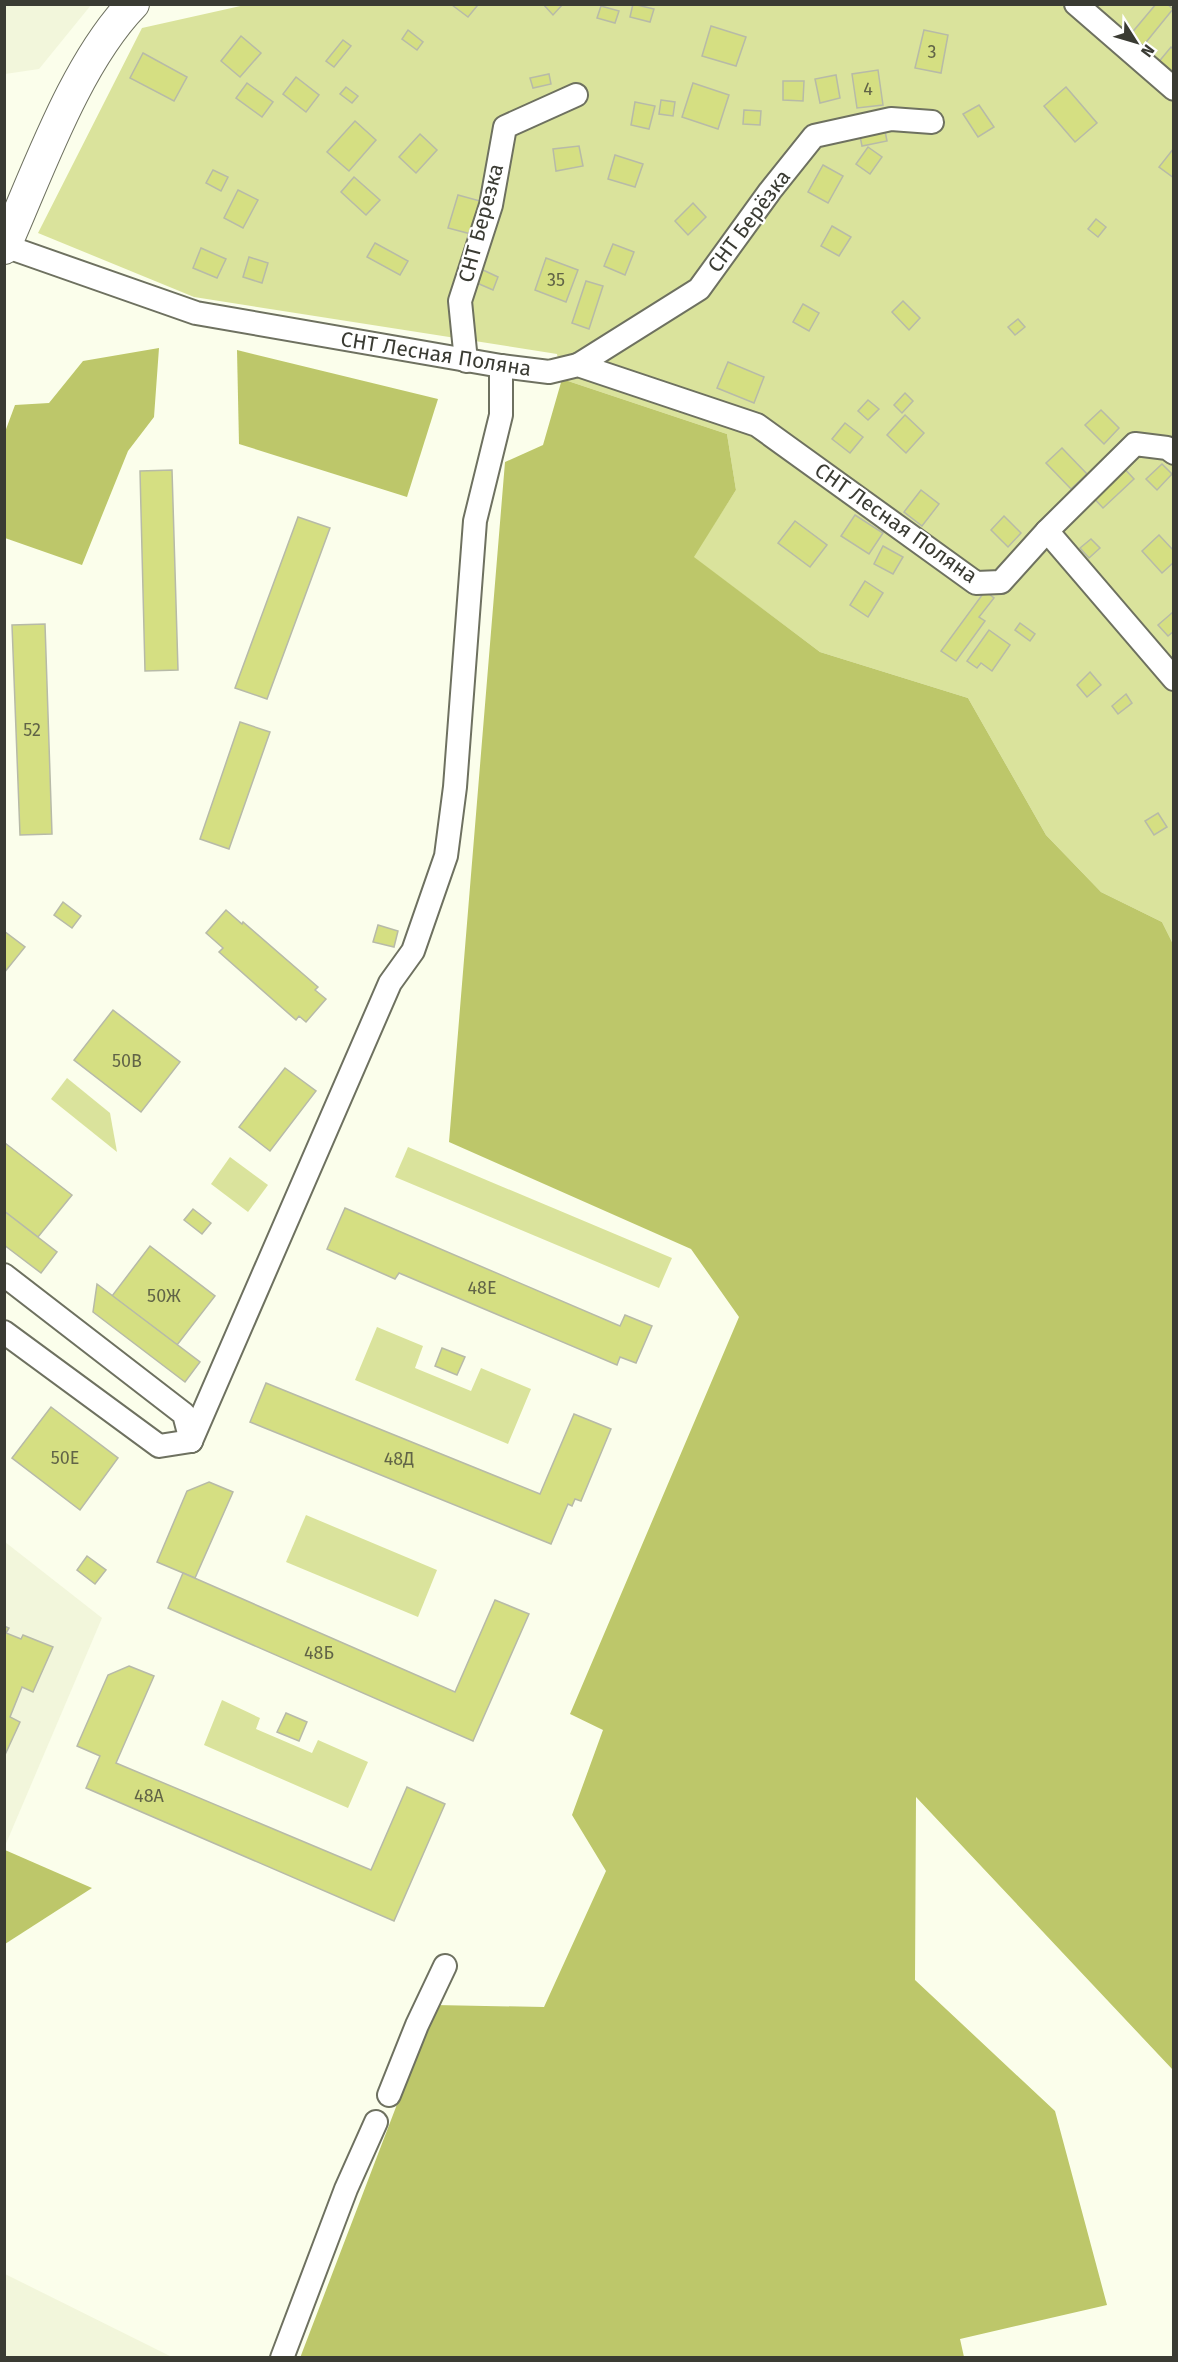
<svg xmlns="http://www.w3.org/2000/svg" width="1178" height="2362" font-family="'Fira Sans',sans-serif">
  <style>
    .built { fill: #f2f6db }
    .green { fill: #dae39c }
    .forest { fill: #bdc76a }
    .building { fill: #d5df82; stroke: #b7baa8; stroke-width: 1.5 }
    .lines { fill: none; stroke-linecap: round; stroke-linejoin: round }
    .minor-casing { stroke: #6e7160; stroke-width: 26 }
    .secondary-casing { stroke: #6e7160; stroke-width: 34 }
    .minor { stroke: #fff; stroke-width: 22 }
    .secondary { stroke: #fff; stroke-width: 32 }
    .labels { text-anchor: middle; stroke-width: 4.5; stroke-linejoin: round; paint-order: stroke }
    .number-label { font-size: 18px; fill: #616447 }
    .street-label { font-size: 21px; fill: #3a3b33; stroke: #fff }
  </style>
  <rect width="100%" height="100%" fill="#fbfeeb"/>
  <g class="built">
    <path d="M4,5L5,4L91,5L39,69L5,74Z"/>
    <path d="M5,1542L102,1618L5,1846Z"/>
    <path d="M5,2274L172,2357H5Z"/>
  </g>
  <g class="green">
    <path d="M245,5H1173V944L1162,922L1101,892L1046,835L968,698L820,652L693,557L736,490L727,434L562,379L557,354L194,297L38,233L142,28Z"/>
    <path d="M67,1078L110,1113L117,1152L51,1099Z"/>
    <path d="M408,1147L672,1258L659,1288L395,1177Z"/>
    <path d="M230,1157L268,1185L248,1212L211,1184Z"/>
    <path d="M377,1327L423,1346L415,1368L471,1391L481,1368L531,1389L508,1444L355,1380Z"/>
    <path d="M306,1515L437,1570L418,1617L286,1562Z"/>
    <path d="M222,1700L260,1718L256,1729L312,1753L318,1740L368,1762L348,1808L204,1745Z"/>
  </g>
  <g class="forest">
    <path d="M159,348L154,417L128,451L82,565L5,538V432L15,405L49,403L83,361Z"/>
    <path d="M237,350L438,399L407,497L239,444Z"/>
    <path d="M562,379L727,434L736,490L694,557L820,652L968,698L1046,835L1101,892L1162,922L1173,944V2070L916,1797L915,1980L1055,2111L1107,2305L960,2339L964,2357L300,2358L435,2005L544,2007L606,1871L572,1815L603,1730L570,1714L739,1317L691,1249L449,1142L505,462L543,445Z"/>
    <path d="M5,1850L92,1888L5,1944Z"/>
  </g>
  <g class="building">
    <path d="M475,4L477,6L468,17L452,5Z"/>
    <path d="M543,4H563L553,15Z"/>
    <path d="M633,4L654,9L650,22L630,17Z"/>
    <path d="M1156,4H1167L1173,9L1143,46L1130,35Z"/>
    <path d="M601,6L619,11L615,23L597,18Z"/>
    <path d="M711,26L746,37L736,66L702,56Z"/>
    <path d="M408,30L423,42L417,50L402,39Z"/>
    <path d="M924,30L948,35L941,73L915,68Z"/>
    <path d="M241,36L261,53L240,77L221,61Z"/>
    <path d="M343,40L351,46L334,67L326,61Z"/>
    <path d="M1171,47L1174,50V72L1171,75L1157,64Z"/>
    <path d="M143,53L187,77L174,101L130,78Z"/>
    <path d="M878,70L883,105L857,108L852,74Z"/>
    <path d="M549,74L551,84L533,88L530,78Z"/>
    <path d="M836,75L840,98L820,103L815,79Z"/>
    <path d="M296,77L319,95L306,112L283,94Z"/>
    <path d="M783,81H804L803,101L783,100Z"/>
    <path d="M247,83L273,102L262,117L236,98Z"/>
    <path d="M693,83L729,95L718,129L682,117Z"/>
    <path d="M346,87L358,96L352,103L340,94Z"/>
    <path d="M1066,87L1097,123L1075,142L1044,106Z"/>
    <path d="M661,100L675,102L673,116L659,114Z"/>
    <path d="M635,102L655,106L649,129L631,125Z"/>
    <path d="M979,105L994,127L978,137L963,114Z"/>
    <path d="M744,110L761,111L760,125L743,124Z"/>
    <path d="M355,121L376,140L349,171L327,152Z"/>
    <path d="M884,126L887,141L862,146L859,131Z"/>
    <path d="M420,134L437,150L416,173L399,157Z"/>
    <path d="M579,146L583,166L556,171L553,149Z"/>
    <path d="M868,147L882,157L870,174L856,164Z"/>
    <path d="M1174,148V178L1159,167Z"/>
    <path d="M615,155L643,164L635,187L608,179Z"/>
    <path d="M823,165L843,176L828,203L808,192Z"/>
    <path d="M213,170L228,177L221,191L206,183Z"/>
    <path d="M354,177L380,200L366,215L341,192Z"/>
    <path d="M238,190L258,200L243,228L224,218Z"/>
    <path d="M458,195L480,201L471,234L448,228Z"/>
    <path d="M693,203L706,217L688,235L675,221Z"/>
    <path d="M1096,219L1106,227L1098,237L1088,229Z"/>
    <path d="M832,226L851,237L839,256L821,246Z"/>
    <path d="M375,243L408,261L400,275L367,257Z"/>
    <path d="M613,244L634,252L625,275L604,266Z"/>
    <path d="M201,248L226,259L217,278L193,268Z"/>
    <path d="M249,257L268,263L262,283L243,277Z"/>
    <path d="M546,258L578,270L566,302L535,290Z"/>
    <path d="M483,270L498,277L493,290L477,283Z"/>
    <path d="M586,281L603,286L589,329L572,323Z"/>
    <path d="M903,301L920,318L909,330L892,312Z"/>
    <path d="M803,304L819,313L809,331L793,322Z"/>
    <path d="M1018,319L1025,327L1015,335L1008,327Z"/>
    <path d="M728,362L764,377L754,403L717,388Z"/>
    <path d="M905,393L913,401L902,413L894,405Z"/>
    <path d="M868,400L879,409L868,420L858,411Z"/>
    <path d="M1101,410L1119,428L1104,444L1085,425Z"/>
    <path d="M905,415L924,433L906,453L887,435Z"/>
    <path d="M845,423L863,437L850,453L832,439Z"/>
    <path d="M1062,448L1087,474L1071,489L1046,463Z"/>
    <path d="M1162,464L1172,474L1157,490L1146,479Z"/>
    <path d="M1122,466L1134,479L1103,508L1091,495Z"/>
    <path d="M172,470L178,670L145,671L140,471Z"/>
    <path d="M921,490L939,504L922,526L904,512Z"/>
    <path d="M855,515L883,533L869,554L841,536Z"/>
    <path d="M1004,516L1021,533L1008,547L991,530Z"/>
    <path d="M298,517L330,528L267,699L235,688Z"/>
    <path d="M795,521L827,545L810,567L778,543Z"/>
    <path d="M1159,535L1174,551V562L1162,573L1142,551Z"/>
    <path d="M1091,539L1100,548L1089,558L1080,548Z"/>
    <path d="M883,546L903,557L893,574L874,564Z"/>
    <path d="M865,581L883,593L868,617L850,605Z"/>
    <path d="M985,591L994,598L979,617L985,621L956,661L941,651Z"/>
    <path d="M1173,612L1174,631L1168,636L1158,625Z"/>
    <path d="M1020,623L1035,634L1030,641L1015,630Z"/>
    <path d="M45,624L52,834L20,835L12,625Z"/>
    <path d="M989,630L1010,645L992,671L981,663L977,668L967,661Z"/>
    <path d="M1090,672L1101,685L1087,697L1077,685Z"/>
    <path d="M1126,694L1132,703L1118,714L1112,706Z"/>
    <path d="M240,722L270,732L229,849L200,839Z"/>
    <path d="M1158,813L1167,827L1154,835L1145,821Z"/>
    <path d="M63,902L81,916L72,928L54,915Z"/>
    <path d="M226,910L242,924L243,922L318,987L315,990L326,999L306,1022L299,1016L296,1020L219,952L223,948L206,933Z"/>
    <path d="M378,925L398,931L394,947L373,942Z"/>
    <path d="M4,931L25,947L4,973Z"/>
    <path d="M113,1010L180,1062L141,1112L74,1060Z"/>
    <path d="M285,1068L316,1091L270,1151L239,1127Z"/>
    <path d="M5,1143L72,1195L38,1237L4,1211Z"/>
    <path d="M345,1208L620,1326L625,1315L652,1326L636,1363L620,1357L617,1365L399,1273L395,1279L327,1249Z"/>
    <path d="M193,1209L211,1223L202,1234L184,1220Z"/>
    <path d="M4,1211L57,1252L41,1273L4,1245Z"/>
    <path d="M150,1246L215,1296L177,1345L112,1296Z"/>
    <path d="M97,1284L200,1362L185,1382L93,1312Z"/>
    <path d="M442,1348L465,1357L457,1375L435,1366Z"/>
    <path d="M266,1383L540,1494L574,1414L611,1429L581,1501L575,1499L572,1506L568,1504L551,1544L250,1422Z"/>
    <path d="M51,1407L118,1458L80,1510L12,1458Z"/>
    <path d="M209,1482L233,1492L195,1578L157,1562L187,1491Z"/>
    <path d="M87,1556L106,1570L95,1584L77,1570Z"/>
    <path d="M183,1573L455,1692L495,1600L529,1614L473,1741L168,1608Z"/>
    <path d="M4,1626L9,1628L6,1633L21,1639L23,1635L53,1647L33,1692L22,1687L10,1717L20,1722L4,1757Z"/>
    <path d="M129,1666L154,1676L116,1763L371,1870L407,1787L445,1804L394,1921L86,1788L100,1756L77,1746L108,1675Z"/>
    <path d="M286,1713L307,1722L299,1741L277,1732Z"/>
  </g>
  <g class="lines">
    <defs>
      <g id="minor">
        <path d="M1076,4L1174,89"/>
        <path d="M5,246L196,313L501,366L549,372L578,365L757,425L976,583L1001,582L1047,531L1135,444L1167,448L1174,453"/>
        <path d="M466,361L460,301L491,205L505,127L576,95"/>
        <path d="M578,365L699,289L770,191L814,136L891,119L932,122"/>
        <path d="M1047,531L1174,679"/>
        <path d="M4,1275L184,1414L191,1441"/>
        <path d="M4,1332L159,1446L191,1441"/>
        <path d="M191,1441L390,983L413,951L446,856L455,787L475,521L501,415V366"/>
        <path d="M389,2095L417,2025L445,1966"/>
        <path d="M282,2358L346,2189L376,2122"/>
      </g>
      <path id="secondary" d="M4,248C38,172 75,64 133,4"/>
    </defs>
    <use href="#minor" class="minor-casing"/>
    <use href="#secondary" class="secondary-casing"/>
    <use href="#minor" class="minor"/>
    <use href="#secondary" class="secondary"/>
  </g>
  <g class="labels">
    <g class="number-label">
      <text x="932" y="58">3</text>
      <text x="868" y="95">4</text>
      <text x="556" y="286">35</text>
      <text x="32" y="736">52</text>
      <text x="127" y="1067">50В</text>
      <text x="482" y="1294">48Е</text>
      <text x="164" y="1302">50Ж</text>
      <text x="65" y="1464">50Е</text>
      <text x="399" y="1465">48Д</text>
      <text x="319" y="1659">48Б</text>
      <text x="149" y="1802">48А</text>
    </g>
    <g class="street-label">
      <text transform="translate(749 221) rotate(-53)" y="7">СНТ Берёзка</text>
      <text transform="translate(481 223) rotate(-75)" y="7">СНТ Березка</text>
      <text transform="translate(436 354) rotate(9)" y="7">СНТ Лесная Поляна</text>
      <text transform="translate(896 523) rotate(35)" y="7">СНТ Лесная Поляна</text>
    </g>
  </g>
  <rect width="1178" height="2362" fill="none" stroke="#3a3b33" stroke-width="12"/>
  <g transform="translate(1136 42) rotate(127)" stroke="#ffffff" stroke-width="4.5" paint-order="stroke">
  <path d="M0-4.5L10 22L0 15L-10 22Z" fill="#3a3b33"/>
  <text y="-9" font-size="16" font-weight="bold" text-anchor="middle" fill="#3a3b33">N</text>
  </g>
</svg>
